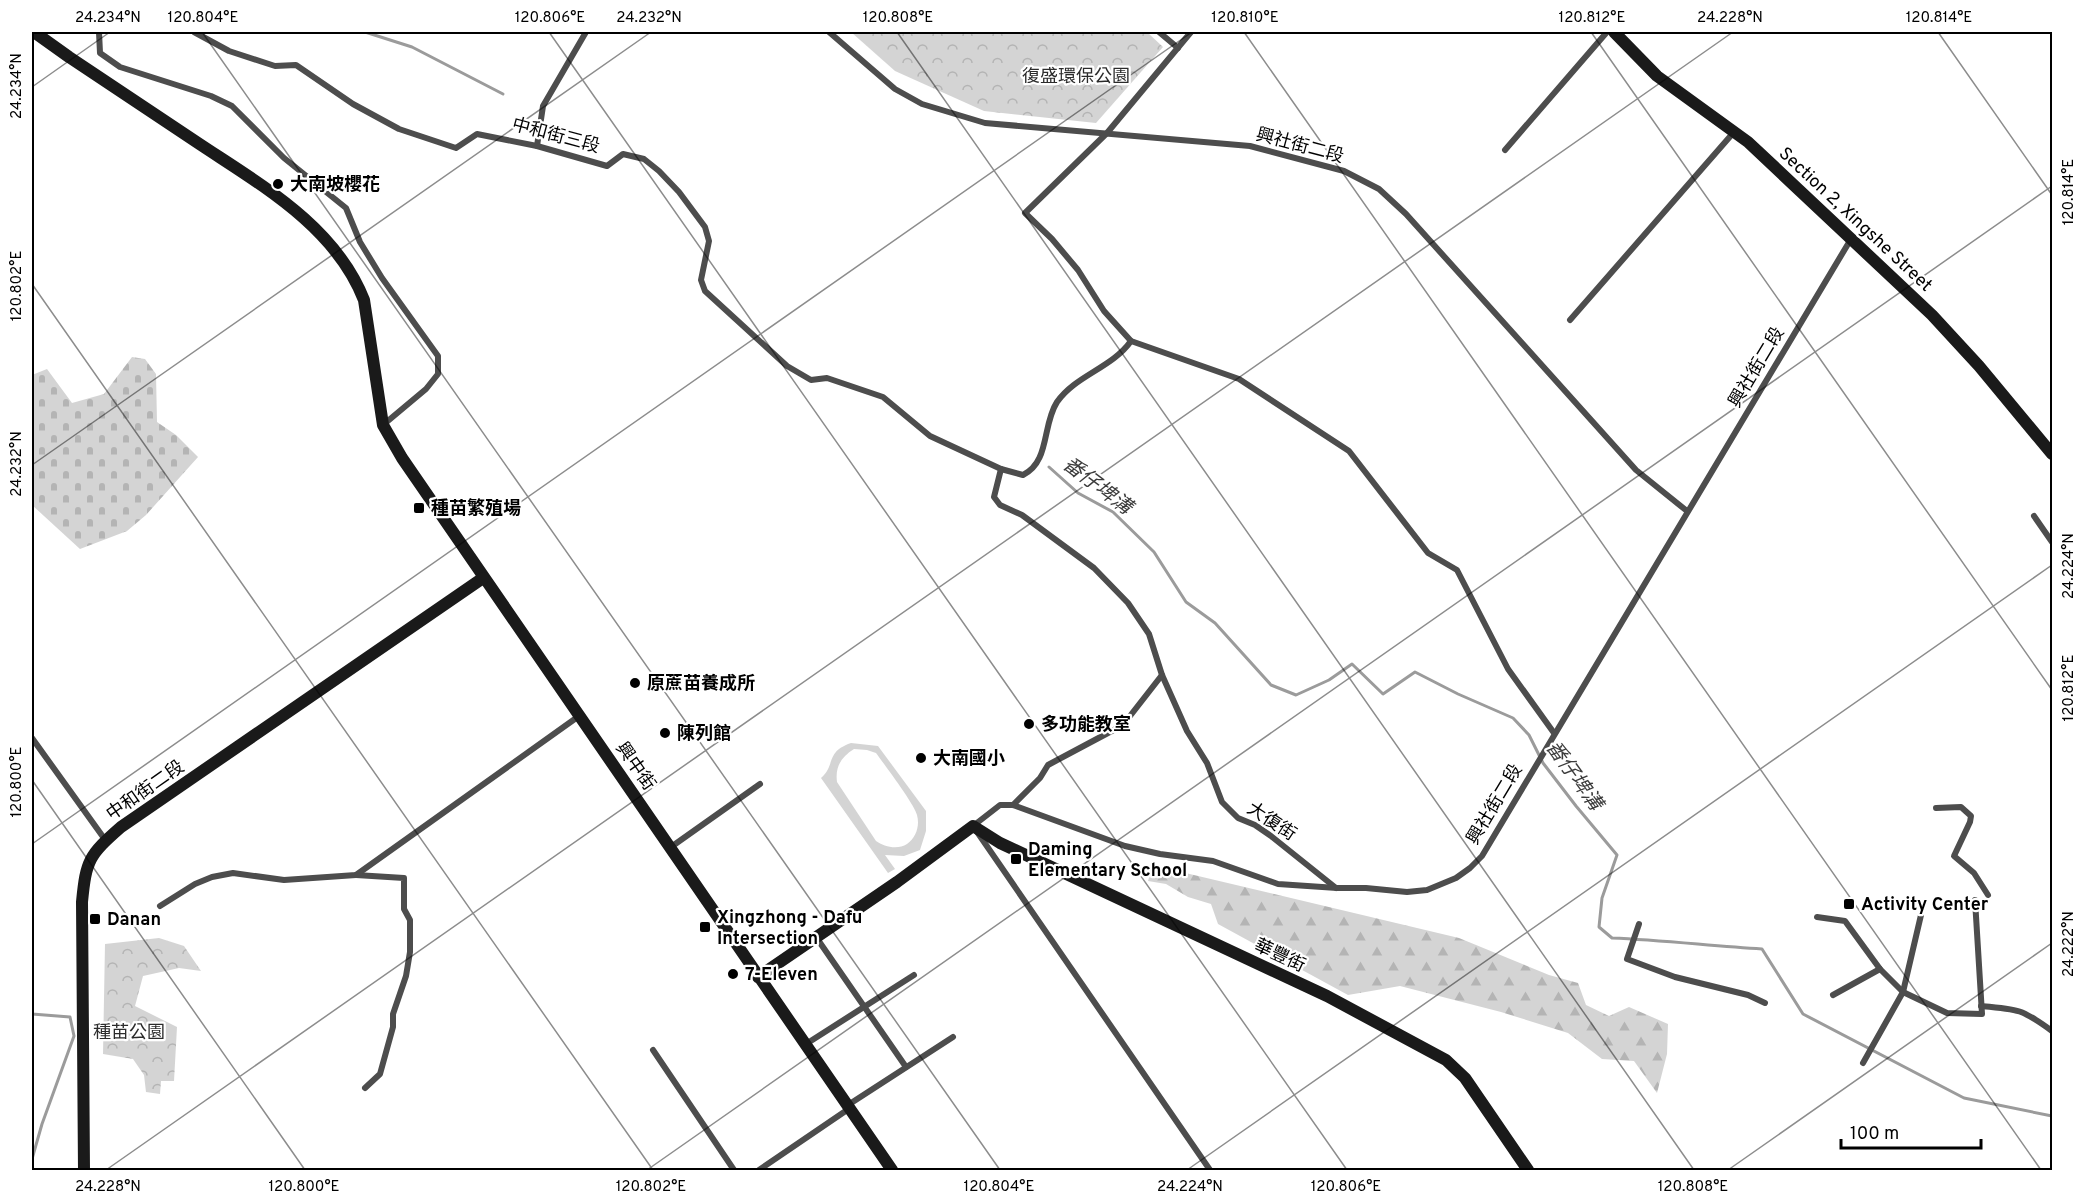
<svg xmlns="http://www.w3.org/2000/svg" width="2084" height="1202" font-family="Overpass,'Noto Sans TC',sans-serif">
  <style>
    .forest { fill: url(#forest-firs) }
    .cemetery { fill: url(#cemetery-stones) }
    .park { fill: url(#park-crowns) }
    .pitch { fill: #d4d4d4; fill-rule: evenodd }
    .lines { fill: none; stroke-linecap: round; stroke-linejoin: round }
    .stream { stroke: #9b9b9b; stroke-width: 3 }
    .street { stroke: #4d4d4d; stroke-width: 6 }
    .secondary { stroke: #1a1a1a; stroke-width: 12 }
    .ticks { fill: none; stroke: #000; stroke-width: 1.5; stroke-opacity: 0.45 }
    .poi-dot { fill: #000; stroke: #fff; stroke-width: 2 }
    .labels { text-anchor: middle; stroke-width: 4.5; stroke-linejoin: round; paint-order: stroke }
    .park-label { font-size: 18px; fill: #2b2b2b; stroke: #fff }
    .street-label { font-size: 18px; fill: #000; stroke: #fff }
    .poi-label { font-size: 18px; font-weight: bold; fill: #000; stroke: #fff; text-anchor: start }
    .water-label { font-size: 20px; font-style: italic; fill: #3c3c3c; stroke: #fff }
    .neatline { fill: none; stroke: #000; stroke-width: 2 }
    .ticks-label { font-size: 15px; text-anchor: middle; fill: #000 }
  </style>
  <defs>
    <pattern id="forest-firs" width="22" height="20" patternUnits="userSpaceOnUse" patternTransform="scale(1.5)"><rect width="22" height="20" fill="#d4d4d4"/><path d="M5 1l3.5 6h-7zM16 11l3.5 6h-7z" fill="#b4b4b4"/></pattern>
    <pattern id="cemetery-stones" width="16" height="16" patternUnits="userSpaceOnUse" patternTransform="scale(1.5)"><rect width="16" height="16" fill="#d4d4d4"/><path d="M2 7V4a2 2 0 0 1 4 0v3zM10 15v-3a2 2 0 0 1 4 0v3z" fill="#b4b4b4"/></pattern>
    <pattern id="park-crowns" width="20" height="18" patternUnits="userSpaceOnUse" patternTransform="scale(1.5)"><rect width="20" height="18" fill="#d4d4d4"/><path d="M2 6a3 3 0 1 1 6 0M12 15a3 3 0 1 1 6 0" fill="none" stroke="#b4b4b4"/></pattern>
  </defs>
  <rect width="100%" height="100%" fill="#fff"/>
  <path class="forest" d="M1152,868L1177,871L1459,938L1549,975L1578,983L1586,1005L1609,1016L1629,1007L1668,1024L1667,1054L1657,1093L1634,1061L1602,1059L1568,1033L1501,1012L1400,986L1348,995L1218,924L1211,904L1188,897L1166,884L1148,881Z"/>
  <path class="cemetery" d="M132,357L145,359L156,374L157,422L176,435L198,457L146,515L127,531L80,549L32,505V375L47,369L72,403L104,394Z"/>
  <g class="park">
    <path d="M851,32H1147L1163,47L1096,123L984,111L895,71Z"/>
    <path d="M159,938L184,946L201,971L179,968L143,976L135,1006L177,1027L174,1081H161L160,1094L146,1092L144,1075L133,1059L103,1054L105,944Z"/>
  </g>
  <path class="pitch" d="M851,743L878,746L926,811V831L920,850L904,856L885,855L895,869L888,873L821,778C836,765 825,752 851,743ZM854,749L867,750L876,753C884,764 915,805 917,815C920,826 916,838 907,844C898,850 884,847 876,841L837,782C835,767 841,757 854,749Z"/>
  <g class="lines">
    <g class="stream">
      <path d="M365,32L412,47L503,94"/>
      <path d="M1049,467L1078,493L1113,512L1154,552L1186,602L1215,623L1271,685L1296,695L1329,680L1352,664L1383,694L1415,672L1458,694L1513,718L1529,735L1543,763L1576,806L1617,855L1602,898L1599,927L1612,938C1662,940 1712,946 1762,949L1803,1014L1964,1098L2052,1116"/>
      <path d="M32,1012V1014L70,1017L74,1036L42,1124L32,1159"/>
    </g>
    <g class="street">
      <path d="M99,32L100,53L120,67L211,96L232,106L284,158L346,208L360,242L382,278L438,356V374L426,389L383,425"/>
      <path d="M194,32L229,51L275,66L296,65L353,104L399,129L456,148L477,134L537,146L607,166L623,154L644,159L659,171L679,192L705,227L709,241L701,280L705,291L787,366L811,380L827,378L883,397L930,436L1001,469L1023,475C1050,462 1042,425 1057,402C1076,375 1112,368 1131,341"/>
      <path d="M829,32L895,89L922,104L985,123L1250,146L1344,171L1379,189L1406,214L1636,470L1687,511"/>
      <path d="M1159,32L1178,48"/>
      <path d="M1191,32L1107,133L1025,213L1052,239L1078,270L1104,311L1131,341L1239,379L1349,451L1428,553L1457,570L1508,669L1554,733"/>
      <path d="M537,146L543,106L586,32"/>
      <path d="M1505,150L1607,32"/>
      <path d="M1570,320L1734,132"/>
      <path d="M1001,469L994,497L1000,505L1022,515L1094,568L1128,603L1149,634L1162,675L1187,731L1207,763L1222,802L1238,818L1255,825L1271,836L1336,888"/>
      <path d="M2034,516L2052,542"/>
      <path d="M32,738L106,841"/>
      <path d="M1013,805L1040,778L1048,765L1123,725L1162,675"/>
      <path d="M1936,808L1961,807L1971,816L1970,822L1954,856L1974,873L1988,895"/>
      <path d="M671,847L760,784"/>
      <path d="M356,875L404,878V909L410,920V952L406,976L393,1014V1027L380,1074L365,1088"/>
      <path d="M160,906L195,884L212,877L233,873L284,880L356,875L579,716"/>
      <path d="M1817,917L1845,921L1880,969L1903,992L1947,1013L1982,1014L1975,900"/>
      <path d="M1639,924L1627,959L1675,977L1748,995L1765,1003"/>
      <path d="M816,937L906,1067"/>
      <path d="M1833,995L1880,969"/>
      <path d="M1981,1006C2018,1009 2022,1009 2052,1031"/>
      <path d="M806,1044L914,975"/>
      <path d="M653,1050L734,1170"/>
      <path d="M1863,1063L1903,992L1921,915"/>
      <path d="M848,1105L953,1037"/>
      <path d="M759,1170L850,1108"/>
      <path d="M1210,1170L973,826L1000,805H1013L1125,846L1160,854L1213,861L1278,884L1337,888H1366L1407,892L1427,890L1456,878L1470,868L1482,856L1851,239"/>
    </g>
    <g class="secondary">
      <path d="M34,32L69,57C112,86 155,114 198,143C261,185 335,226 364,300L383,425L402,458L892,1170"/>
      <path d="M1614,32L1657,76L1748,142L1932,315L1979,366L2052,454"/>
      <path d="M758,977L897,882L973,826L1000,843L1327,996L1446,1060L1465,1078L1528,1170"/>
      <path d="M84,1170L82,902C86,860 89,855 121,827L483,578"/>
    </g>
  </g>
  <path class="ticks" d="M202,32L1000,1170M549,32L1347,1170M897,32L1694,1170M1244,32L2041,1170M1591,32L2052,690M1938,32L2052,195M32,87L110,32M32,284L653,1170M32,465L651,32M32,780L305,1170M32,844L1192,32M106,1170L1733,32M647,1170L2052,186M1187,1170L2052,565M1728,1170L2052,943"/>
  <g class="poi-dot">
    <circle cx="278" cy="184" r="6"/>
    <rect x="413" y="502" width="12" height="12" rx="3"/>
    <circle cx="635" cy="683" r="6"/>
    <circle cx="1029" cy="724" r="6"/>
    <circle cx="665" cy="733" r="6"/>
    <circle cx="921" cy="758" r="6"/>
    <rect x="1010" y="853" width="12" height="12" rx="3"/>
    <rect x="1843" y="898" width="12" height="12" rx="3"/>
    <rect x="89" y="913" width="12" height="12" rx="3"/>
    <rect x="699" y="921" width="12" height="12" rx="3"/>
    <circle cx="733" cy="974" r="6"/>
  </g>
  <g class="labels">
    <g class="park-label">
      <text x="1076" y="82">復盛環保公園</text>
      <text x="129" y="1038">種苗公園</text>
    </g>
    <g class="street-label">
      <text transform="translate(556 135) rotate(15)" y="6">中和街三段</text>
      <text transform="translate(1300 145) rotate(15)" y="6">興社街二段</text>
      <text transform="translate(1856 219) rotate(43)" y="6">Section 2, Xingshe Street</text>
      <text transform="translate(1756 367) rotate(-59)" y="6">興社街二段</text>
      <text transform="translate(636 766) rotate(55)" y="6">興中街</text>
      <text transform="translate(145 790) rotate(-35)" y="6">中和街二段</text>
      <text transform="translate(1494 804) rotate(-59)" y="6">興社街二段</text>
      <text transform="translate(1272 821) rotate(33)" y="6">大復街</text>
      <text transform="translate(1280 955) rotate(25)" y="6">華豐街</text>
    </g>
    <g class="poi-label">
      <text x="290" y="190">大南坡櫻花</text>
      <text x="431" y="514">種苗繁殖場</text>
      <text x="647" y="689">原蔗苗養成所</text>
      <text x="1041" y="730">多功能教室</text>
      <text x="677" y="739">陳列館</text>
      <text x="933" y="764">大南國小</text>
      <text x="1028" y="855">Daming<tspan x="1028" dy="21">Elementary School</tspan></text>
      <text x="1861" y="910">Activity Center</text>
      <text x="717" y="923">Xingzhong - Dafu<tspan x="717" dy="21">Intersection</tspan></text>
      <text x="107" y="925">Danan</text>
      <text x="745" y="980">7-Eleven</text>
    </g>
    <g class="water-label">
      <text transform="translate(1098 485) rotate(37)" y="7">番仔埤溝</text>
      <text transform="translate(1575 775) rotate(54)" y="7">番仔埤溝</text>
    </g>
  </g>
  <rect width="2084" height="1202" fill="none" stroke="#ffffff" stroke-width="66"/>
  <path d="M1841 1139v9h140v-9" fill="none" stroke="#000000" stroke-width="3"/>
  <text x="1850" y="1139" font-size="18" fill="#000000" stroke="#ffffff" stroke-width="4.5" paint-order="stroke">100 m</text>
  <rect x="33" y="33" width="2018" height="1136" class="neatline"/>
  <g class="ticks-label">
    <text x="108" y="22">24.234°N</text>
    <text x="203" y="22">120.804°E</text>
    <text x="550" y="22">120.806°E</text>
    <text x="649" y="22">24.232°N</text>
    <text x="898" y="22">120.808°E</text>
    <text x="1245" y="22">120.810°E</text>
    <text x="1592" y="22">120.812°E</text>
    <text x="1730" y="22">24.228°N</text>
    <text x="1939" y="22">120.814°E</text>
    <text transform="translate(16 86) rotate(-90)" y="5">24.234°N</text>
    <text transform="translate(2068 192) rotate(-90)" y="5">120.814°E</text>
    <text transform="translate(16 286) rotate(-90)" y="5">120.802°E</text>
    <text transform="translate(16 464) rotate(-90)" y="5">24.232°N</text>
    <text transform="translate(2068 566) rotate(-90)" y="5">24.224°N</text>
    <text transform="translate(2068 688) rotate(-90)" y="5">120.812°E</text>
    <text transform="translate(16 782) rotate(-90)" y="5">120.800°E</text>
    <text transform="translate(2068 944) rotate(-90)" y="5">24.222°N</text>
    <text x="108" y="1191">24.228°N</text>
    <text x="304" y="1191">120.800°E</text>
    <text x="651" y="1191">120.802°E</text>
    <text x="999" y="1191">120.804°E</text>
    <text x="1190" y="1191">24.224°N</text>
    <text x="1346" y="1191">120.806°E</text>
    <text x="1693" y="1191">120.808°E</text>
  </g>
</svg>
